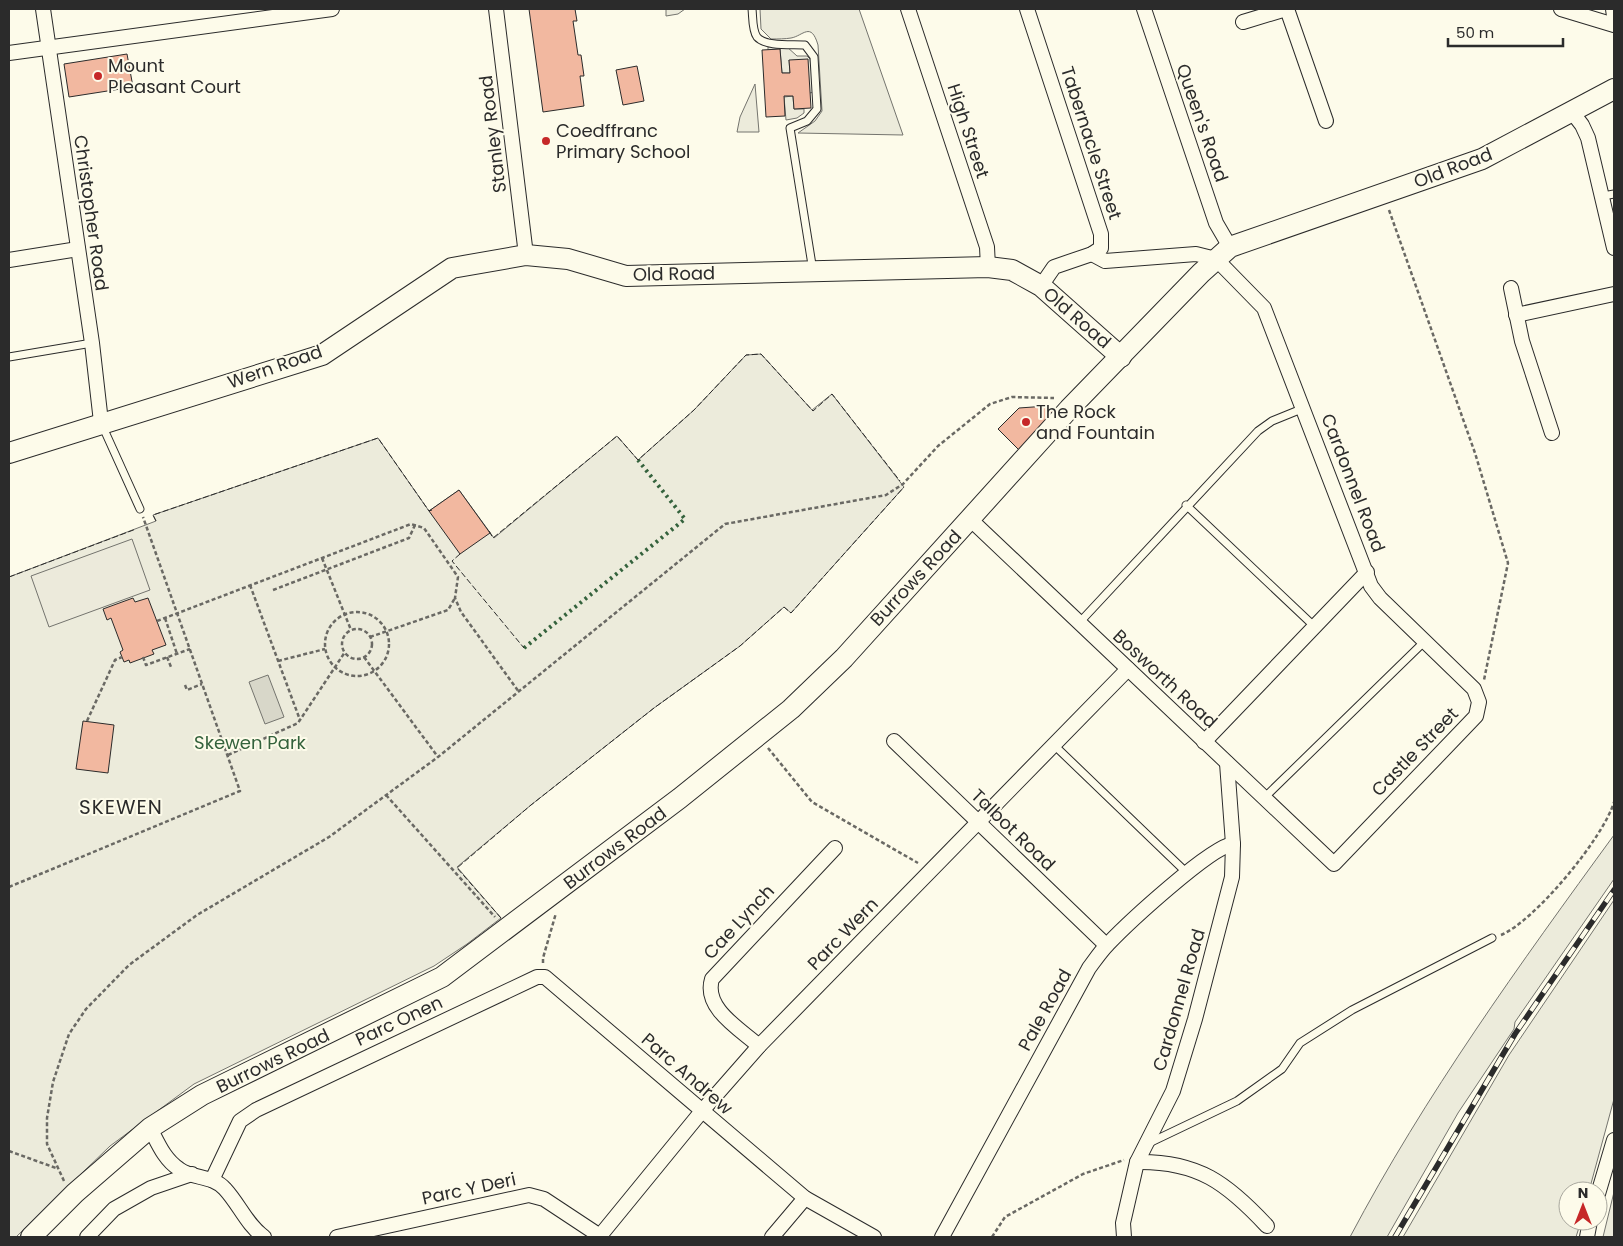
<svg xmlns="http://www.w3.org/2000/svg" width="1623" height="1246" font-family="Poppins,sans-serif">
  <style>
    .green { fill: #ecebdb; stroke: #74746e }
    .parking { fill: #eceadb; stroke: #74746e }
    .water { fill: #d8d7c9; stroke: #74746e }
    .building { fill: #f2b8a0; stroke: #2b2b2b }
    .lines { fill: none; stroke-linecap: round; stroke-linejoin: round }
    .lane-casing { stroke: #2b2b2b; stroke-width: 9 }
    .street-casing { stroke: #2b2b2b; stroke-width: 16 }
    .secondary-casing { stroke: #2b2b2b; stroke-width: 22 }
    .path { stroke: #6a6964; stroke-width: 2.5; stroke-dasharray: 4 2.5; stroke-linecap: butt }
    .lane { stroke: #fdfbea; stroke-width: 7 }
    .street { stroke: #fdfbea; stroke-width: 14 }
    .secondary { stroke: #fdfbea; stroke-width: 20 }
    .rail-casing { stroke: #2b2b2b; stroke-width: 5.5 }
    .rail { stroke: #fdfbea; stroke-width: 4; stroke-dasharray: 11; stroke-linecap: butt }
    .hedge { stroke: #34623c; stroke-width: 4; stroke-dasharray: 2.5 4; stroke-linecap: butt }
    .fence { stroke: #2b2b2b; stroke-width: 1; stroke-dasharray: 6 2.5; stroke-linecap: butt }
    .poi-dot { fill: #c62828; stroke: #fdfbea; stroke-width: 2 }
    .labels { text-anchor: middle; stroke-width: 4; stroke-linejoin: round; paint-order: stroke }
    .poi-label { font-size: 18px; fill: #2b2b2b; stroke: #fdfbea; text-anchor: start }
    .street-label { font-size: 18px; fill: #2b2b2b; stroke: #fdfbea }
    .park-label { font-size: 18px; fill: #34623c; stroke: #fdfbea }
    .quarter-label { font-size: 20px; letter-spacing: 1px; fill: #2b2b2b; stroke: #fdfbea }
  </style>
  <rect width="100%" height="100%" fill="#fdfbea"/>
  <g class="green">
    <path d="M666,9H685L678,14L666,16Z"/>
    <path d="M760,9H859L903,135L798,133L815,121L822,111L818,45C811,21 803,36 791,38C785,39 778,39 771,39L761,29Z"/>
    <path d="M786,46L797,56H807L810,59L814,92L810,93L789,60L790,73H782L780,49L768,50V47Z"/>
    <path d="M755,84L759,132H737L740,117Z"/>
    <path d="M793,96L794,109H804V113L797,118L786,120L784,97Z"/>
    <path d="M761,354L812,410L832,394L904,487L791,613L784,607L740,646L654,708L531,805L457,867L501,918L467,944L434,966L194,1084L110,1146L16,1237H9V577L156,521L153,515L378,438L429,511L459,490L494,538L617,436L638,460L694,410L746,355Z"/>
    <path d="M1614,835V879L1515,1022L1514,1029L1458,1113L1387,1237H1350C1425,1095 1520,964 1614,835Z"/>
    <path d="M1614,900V1099L1589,1191H1568V1221H1581L1576,1237H1403L1509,1055Z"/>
    <path d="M1614,1192V1237H1603Z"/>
  </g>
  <path class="parking" d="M132,539L150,590L49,627L31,576Z"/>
  <path class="water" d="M268,675L284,717L265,724L249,682Z"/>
  <g class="building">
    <path d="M529,9H575L577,21H573L578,55H581L584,76H580L584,106L543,112Z"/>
    <path d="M780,49L782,73H790L789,60L808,59L811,108L794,109L793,96H784L785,116L766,117L762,50Z"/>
    <path d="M127,54L133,87L69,97L64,64Z"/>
    <path d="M637,66L644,101L623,105L616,70Z"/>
    <path d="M1047,406L1055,414L1019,450L998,429L1019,408Z"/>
    <path d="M459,490L490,533L460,554L429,511Z"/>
    <path d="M133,598L135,602L148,598L166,645L152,650L154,654L130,663L129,660L124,662L120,652L123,650L111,618L107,620L103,609Z"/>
    <path d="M83,721L114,725L108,773L76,769Z"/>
  </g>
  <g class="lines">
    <defs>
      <g id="lane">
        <path d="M752,9C753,17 752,30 757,37C766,47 792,44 805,45L814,57L817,109L807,121L790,128L813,271"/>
        <path d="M1603,196L1614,194"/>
        <path d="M9,357L92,343"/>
        <path d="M102,425L140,509"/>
        <path d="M1186,505L1315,627"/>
        <path d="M1079,623L1258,431L1272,421L1304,408"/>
        <path d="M1055,746L1187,873"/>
        <path d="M1264,798L1425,641"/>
        <path d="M1149,1143L1237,1101L1282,1069L1300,1043L1352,1010L1492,938"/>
      </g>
      <g id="street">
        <path d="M43,9L92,343L101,422"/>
        <path d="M496,9L526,255"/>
        <path d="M908,9L987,247L988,267"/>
        <path d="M1027,9L1101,234V248L1092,254L1054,267L1041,286"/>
        <path d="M1144,9L1216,223L1230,247"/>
        <path d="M1287,9L1326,121"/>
        <path d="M1561,9L1614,25"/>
        <path d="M1613,9L1614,16"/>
        <path d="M1243,22L1286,9"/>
        <path d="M9,53L332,9"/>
        <path d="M1572,112L1582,125L1588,138L1614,248"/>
        <path d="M9,260L78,249"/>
        <path d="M1511,288L1522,341L1552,433"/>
        <path d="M1516,315L1614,294"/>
        <path d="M971,520L1334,864L1476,716L1479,702L1474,689L1380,598L1371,586L1264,308L1216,259L1196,254L1105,261L1092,254"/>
        <path d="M894,741L1106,945"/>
        <path d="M1204,742L1367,572"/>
        <path d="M759,1046C740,1029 703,1008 712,979L835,848"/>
        <path d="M150,1128C158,1143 164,1159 179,1169C192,1179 213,1175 225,1189C239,1204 247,1225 264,1237"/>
        <path d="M1137,1162C1198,1161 1227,1183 1267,1226"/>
        <path d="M212,1180L240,1121L256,1110L537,977H545L805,1198L874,1237"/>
        <path d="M1598,1194L1614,1140"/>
        <path d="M87,1237L114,1209L151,1188L192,1174"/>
        <path d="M337,1237L529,1195L544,1199L600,1236"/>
        <path d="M599,1237L702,1111L759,1046L1128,669"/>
        <path d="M772,1237L805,1198"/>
        <path d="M942,1237L1089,968C1095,960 1101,951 1108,944C1127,924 1210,847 1233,844"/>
        <path d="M1124,1237L1123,1223L1137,1162L1173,1091L1195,1019L1232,877L1233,844L1227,763"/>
        <path d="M1587,1237L1590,1221"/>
      </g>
      <g id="secondary">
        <path d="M9,453L322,355L452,268L526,255L568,259L626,276L988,267L1012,270L1041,286L1121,357"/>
        <path d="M31,1237L75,1193L150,1128L202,1095L442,977L680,798L791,709L844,658L1069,409L1201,273L1230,247L1482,159L1614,89"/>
      </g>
    </defs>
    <use href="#lane" class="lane-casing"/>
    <use href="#street" class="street-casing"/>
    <use href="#secondary" class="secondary-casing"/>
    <g class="path">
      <path d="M1389,210L1475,453L1508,563L1484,680"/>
      <path d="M322,558L351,630"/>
      <path d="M250,585L300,720"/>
      <path d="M273,590L409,538L415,525"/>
      <circle cx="357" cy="644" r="32"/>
      <path d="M165,618L177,654"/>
      <path d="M157,621L411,524L424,528L458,577L455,598L461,612L519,692"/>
      <circle cx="357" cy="644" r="15"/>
      <path d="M370,637L448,610L455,598"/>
      <path d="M143,657L146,665L190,649"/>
      <path d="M167,657L171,667"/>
      <path d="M364,657L438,757"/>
      <path d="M278,661L325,649"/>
      <path d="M185,685L187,690L202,684"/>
      <path d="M87,721L115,660L122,657"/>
      <path d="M768,748L812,802L918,863"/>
      <path d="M228,755L298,723L345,652"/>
      <path d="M386,795L495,917"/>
      <path d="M9,887L240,791L143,517"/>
      <path d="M1501,935C1535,921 1604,837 1614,802"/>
      <path d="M543,963V958L556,913"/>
      <path d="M9,1151L56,1168"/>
      <path d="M64,1181L47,1144V1118L53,1082L69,1034L86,1009L129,965L197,915L329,837L438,757L725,524L886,495L903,484L938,446L990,404L1012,397L1054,398"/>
      <path d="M992,1237L1005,1217L1083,1174L1124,1160"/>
    </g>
    <use href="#lane" class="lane"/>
    <use href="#street" class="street"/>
    <use href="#secondary" class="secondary"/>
    <defs>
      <path id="rail" d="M1395,1237L1515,1034L1614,890"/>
    </defs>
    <use href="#rail" class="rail-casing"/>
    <use href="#rail" class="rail"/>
    <path class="hedge" d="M524,648L685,519L638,460"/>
    <g class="fence">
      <path d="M156,521L153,515L378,438L429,511L432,510"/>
      <path d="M489,531L493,538L617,436L638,460L694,410L746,355L761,354L813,411L832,394L900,481"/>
      <path d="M460,554L452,561L524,648"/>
      <path d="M9,577L136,529"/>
      <path d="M501,918L457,868L531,805L654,708L740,646L784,607L791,613L904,487"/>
    </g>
  </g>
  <g class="poi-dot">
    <circle cx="98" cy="76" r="5"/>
    <circle cx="546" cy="141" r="5"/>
    <circle cx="1026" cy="422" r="5"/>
  </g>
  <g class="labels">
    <g class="poi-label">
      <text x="108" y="72">Mount<tspan x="108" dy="21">Pleasant Court</tspan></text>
      <text x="556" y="137">Coedffranc<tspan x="556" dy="21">Primary School</tspan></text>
      <text x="1036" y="418">The Rock<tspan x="1036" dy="21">and Fountain</tspan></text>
    </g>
    <g class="street-label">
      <text transform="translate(1202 123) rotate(71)" y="6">Queen's Road</text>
      <text transform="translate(968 131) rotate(72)" y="6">High Street</text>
      <text transform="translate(493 134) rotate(-97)" y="6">Stanley Road</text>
      <text transform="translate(1091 143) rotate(72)" y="6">Tabernacle Street</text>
      <text transform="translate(1453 168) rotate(-21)" y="6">Old Road</text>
      <text transform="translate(91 213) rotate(82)" y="6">Christopher Road</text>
      <text transform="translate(674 274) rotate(-1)" y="6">Old Road</text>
      <text transform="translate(1077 318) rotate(41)" y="6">Old Road</text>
      <text transform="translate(275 367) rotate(-19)" y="6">Wern Road</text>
      <text transform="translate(1353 483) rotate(69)" y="6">Cardonnel Road</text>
      <text transform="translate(916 578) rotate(-47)" y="6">Burrows Road</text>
      <text transform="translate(1165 679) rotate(43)" y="6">Bosworth Road</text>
      <text transform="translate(1415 752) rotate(-46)" y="6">Castle Street</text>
      <text transform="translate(1013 830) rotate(44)" y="6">Talbot Road</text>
      <text transform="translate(615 848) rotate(-37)" y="6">Burrows Road</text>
      <text transform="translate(739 922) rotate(-47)" y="6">Cae Lynch</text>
      <text transform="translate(843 934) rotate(-46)" y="6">Parc Wern</text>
      <text transform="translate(1179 1000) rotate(-74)" y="6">Cardonnel Road</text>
      <text transform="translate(1045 1010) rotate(-61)" y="6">Pale Road</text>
      <text transform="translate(399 1021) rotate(-25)" y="6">Parc Onen</text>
      <text transform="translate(273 1061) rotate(-26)" y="6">Burrows Road</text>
      <text transform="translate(687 1074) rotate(41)" y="6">Parc Andrew</text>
      <text transform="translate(469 1189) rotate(-12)" y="6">Parc Y Deri</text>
    </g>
    <g class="park-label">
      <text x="250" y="749">Skewen Park</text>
    </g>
    <g class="quarter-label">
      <text x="121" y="814">SKEWEN</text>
    </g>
  </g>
  <rect width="1623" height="1246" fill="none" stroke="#2b2b2b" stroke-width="20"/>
  <g transform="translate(1583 1206)"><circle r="24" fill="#fdfbea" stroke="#a9a89e"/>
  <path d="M0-4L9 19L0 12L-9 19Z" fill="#c62828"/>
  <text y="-8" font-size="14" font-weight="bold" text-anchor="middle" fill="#2b2b2b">N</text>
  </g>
  <path d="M1448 38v8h115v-8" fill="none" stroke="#2b2b2b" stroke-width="2.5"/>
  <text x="1456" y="38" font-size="15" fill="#2b2b2b" stroke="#fdfbea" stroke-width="4" paint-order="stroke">50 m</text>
</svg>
